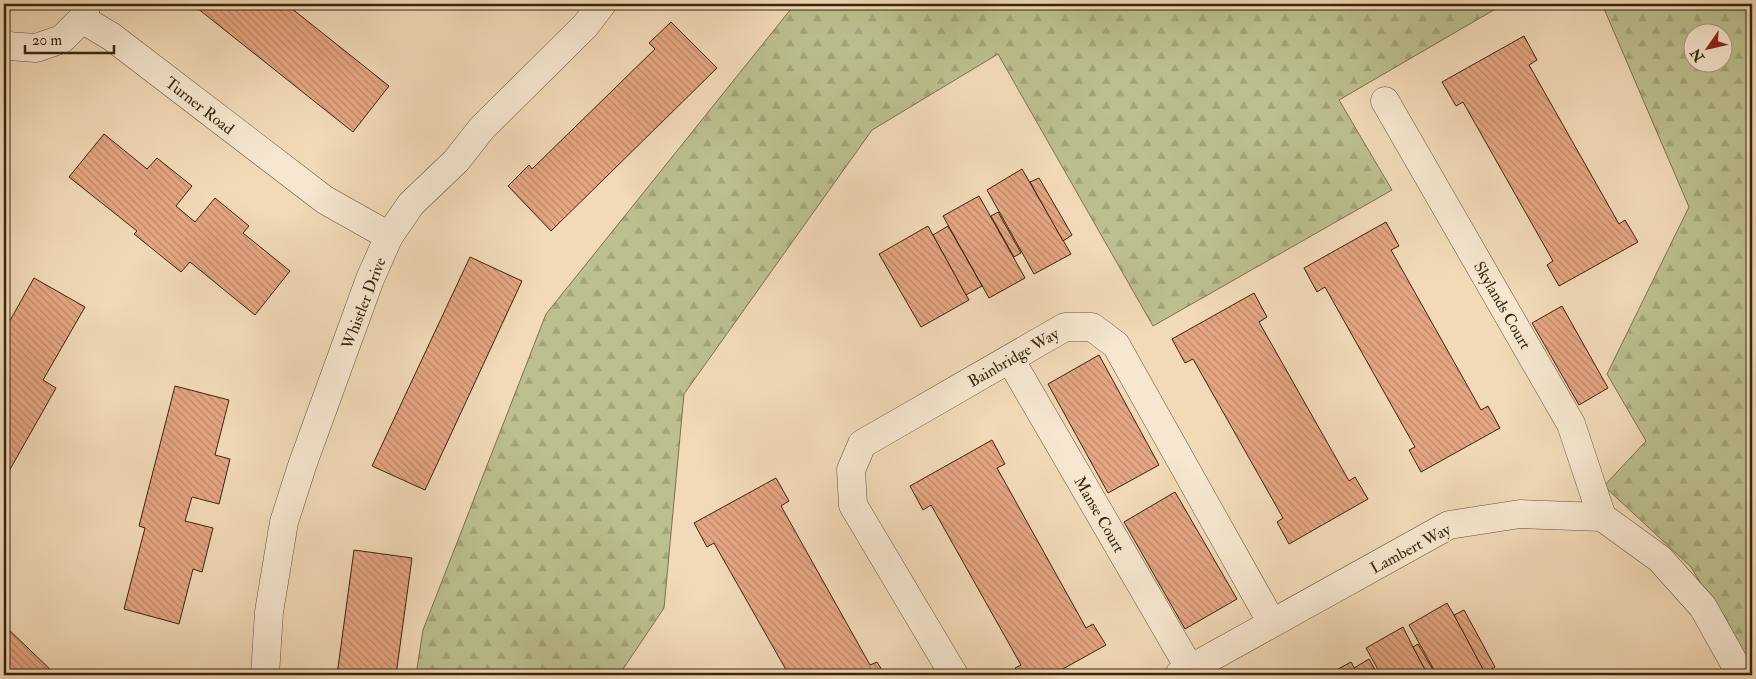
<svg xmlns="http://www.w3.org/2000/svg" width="1756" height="679" font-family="'IM FELL Double Pica',serif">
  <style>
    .forest { fill: url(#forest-firs); stroke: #7a724e; fill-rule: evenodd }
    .building { fill: url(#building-back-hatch); stroke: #38260e }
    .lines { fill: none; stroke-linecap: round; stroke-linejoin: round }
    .street-casing { stroke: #665338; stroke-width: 29 }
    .street { stroke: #f7e7d0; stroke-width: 28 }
    .labels { text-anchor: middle; stroke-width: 4; stroke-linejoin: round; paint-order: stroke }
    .street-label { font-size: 16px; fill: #38260e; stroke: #f7e7d0 }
  </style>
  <defs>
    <pattern id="forest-firs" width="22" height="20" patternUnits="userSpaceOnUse" patternTransform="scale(1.25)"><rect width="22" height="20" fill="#bcbf8e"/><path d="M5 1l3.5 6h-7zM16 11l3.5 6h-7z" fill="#a2a479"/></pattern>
    <pattern id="building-back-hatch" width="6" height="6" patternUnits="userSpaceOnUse" patternTransform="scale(1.25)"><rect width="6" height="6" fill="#e6a683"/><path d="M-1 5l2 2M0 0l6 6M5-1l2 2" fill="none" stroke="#bb876a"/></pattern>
  </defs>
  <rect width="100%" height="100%" fill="#f2dab7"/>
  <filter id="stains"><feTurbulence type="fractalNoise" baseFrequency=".004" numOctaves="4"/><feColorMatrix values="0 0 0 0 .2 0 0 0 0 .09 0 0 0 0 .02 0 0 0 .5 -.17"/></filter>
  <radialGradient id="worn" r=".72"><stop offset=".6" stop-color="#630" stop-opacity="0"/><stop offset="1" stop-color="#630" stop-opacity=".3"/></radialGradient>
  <g class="forest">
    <path d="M795,4H1504L1339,100L1392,190L1153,326L998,54L872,130L684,394L664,608L619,675H416L423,630L546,314Z"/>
    <path d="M1602,4H1752V653L1745,658L1691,567L1604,486L1646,441L1607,374L1689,207ZM1694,32H1724V62H1694Z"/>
  </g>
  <g class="building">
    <path d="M192,4H286L389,86L353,132Z"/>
    <path d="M671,22L717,68L551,231L508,186L529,165L532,169L655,49L649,43Z"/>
    <path d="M1524,36L1537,60L1529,65L1619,224L1625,220L1638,242L1559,286L1547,265L1553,261L1463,102L1456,106L1442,82Z"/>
    <path d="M104,134L147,169L157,158L192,186L176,206L195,222L215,198L249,226L243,233L290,271L255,315L190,262L181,272L134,234L137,231L69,177Z"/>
    <path d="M1022,169L1071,254L1034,274L987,190Z"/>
    <path d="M1039,178L1072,235L1063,241L1030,182Z"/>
    <path d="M979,196L1025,278L989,298L943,216Z"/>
    <path d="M998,212L1021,253L1014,257L991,216Z"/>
    <path d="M1386,222L1399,246L1391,250L1481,410L1488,406L1500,428L1421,472L1409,450L1415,447L1325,287L1317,292L1304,268Z"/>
    <path d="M928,226L969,300L921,327L879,254Z"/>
    <path d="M948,226L982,286L966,295L933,235Z"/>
    <path d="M470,257L522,281L425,490L372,466Z"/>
    <path d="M34,278L85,307L43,380L56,388L4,480V331Z"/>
    <path d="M1254,293L1267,317L1259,322L1349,481L1355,477L1368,499L1289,544L1277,522L1283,518L1193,359L1185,363L1172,339Z"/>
    <path d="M1562,306L1608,388L1579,405L1532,323Z"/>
    <path d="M1099,355L1159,465L1108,493L1048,384Z"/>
    <path d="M175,386L229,400L215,455L230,459L219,504L192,497L185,521L213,528L202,572L193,569L179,624L124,609L145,528L139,526Z"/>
    <path d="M992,440L1005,464L997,468L1086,628L1093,624L1106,645L1052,675H1019L1015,668L1021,665L931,505L923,510L910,486Z"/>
    <path d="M776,478L789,501L781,506L870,665L877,662L885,675H789L714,543L707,547L694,523Z"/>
    <path d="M1175,492L1237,599L1185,629L1124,522Z"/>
    <path d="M354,550L412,558L396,675H337Z"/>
    <path d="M1447,603L1454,615L1487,675H1437L1409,625Z"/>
    <path d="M1464,610L1495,667L1485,673L1454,615Z"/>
    <path d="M4,625L56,675H4Z"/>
    <path d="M1403,627L1413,647L1428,675H1381L1366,648Z"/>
    <path d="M1418,644L1436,675H1428L1413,647Z"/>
    <path d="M1369,659L1378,675H1358L1354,668Z"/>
    <path d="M1351,662L1358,675H1327Z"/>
  </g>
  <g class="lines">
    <defs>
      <g id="street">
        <path d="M82,19L112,37L325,200L389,236"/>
        <path d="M4,43L8,46L36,48L62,39L82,19L87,4"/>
        <path d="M1385,101L1571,424L1602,517"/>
        <path d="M1010,359L1190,669"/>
        <path d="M265,675L269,612L284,522L303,463L370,279L389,236L411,204L456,161L482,128L585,26L602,4"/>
        <path d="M954,675L853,505L851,470L862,444L1065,327H1092L1116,345L1272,623"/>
        <path d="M1179,675L1449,525L1520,514L1602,517L1660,559L1703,607L1741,675"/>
      </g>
    </defs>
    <use href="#street" class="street-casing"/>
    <use href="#street" class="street"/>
  </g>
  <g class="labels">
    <g class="street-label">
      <text transform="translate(200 105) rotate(38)" y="6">Turner Road</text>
      <text transform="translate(363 303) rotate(-69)" y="6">Whistler Drive</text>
      <text transform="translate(1503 305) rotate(60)" y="6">Skylands Court</text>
      <text transform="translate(1013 357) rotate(-30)" y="6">Bainbridge Way</text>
      <text transform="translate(1100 514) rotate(60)" y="6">Manse Court</text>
      <text transform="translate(1410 548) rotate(-28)" y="6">Lambert Way</text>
    </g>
  </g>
  <rect width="1756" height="679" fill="none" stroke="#f2dab7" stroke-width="20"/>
  <rect x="5" y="5" width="1746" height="669" fill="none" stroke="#38260e" stroke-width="2.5"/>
  <rect x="10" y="10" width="1736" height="659" fill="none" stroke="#38260e"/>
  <g transform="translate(1708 48) rotate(236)"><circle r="24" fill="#f7e7d0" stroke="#ab9a82"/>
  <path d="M0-4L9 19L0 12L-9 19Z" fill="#8f2418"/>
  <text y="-8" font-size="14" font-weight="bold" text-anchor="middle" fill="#38260e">N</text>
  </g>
  <path d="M25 45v8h89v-8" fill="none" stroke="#38260e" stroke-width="2.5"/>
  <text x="32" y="45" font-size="15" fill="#38260e" stroke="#f7e7d0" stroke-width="4" paint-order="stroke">20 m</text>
  <rect width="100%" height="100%" filter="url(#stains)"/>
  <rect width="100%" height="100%" fill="url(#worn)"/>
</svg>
